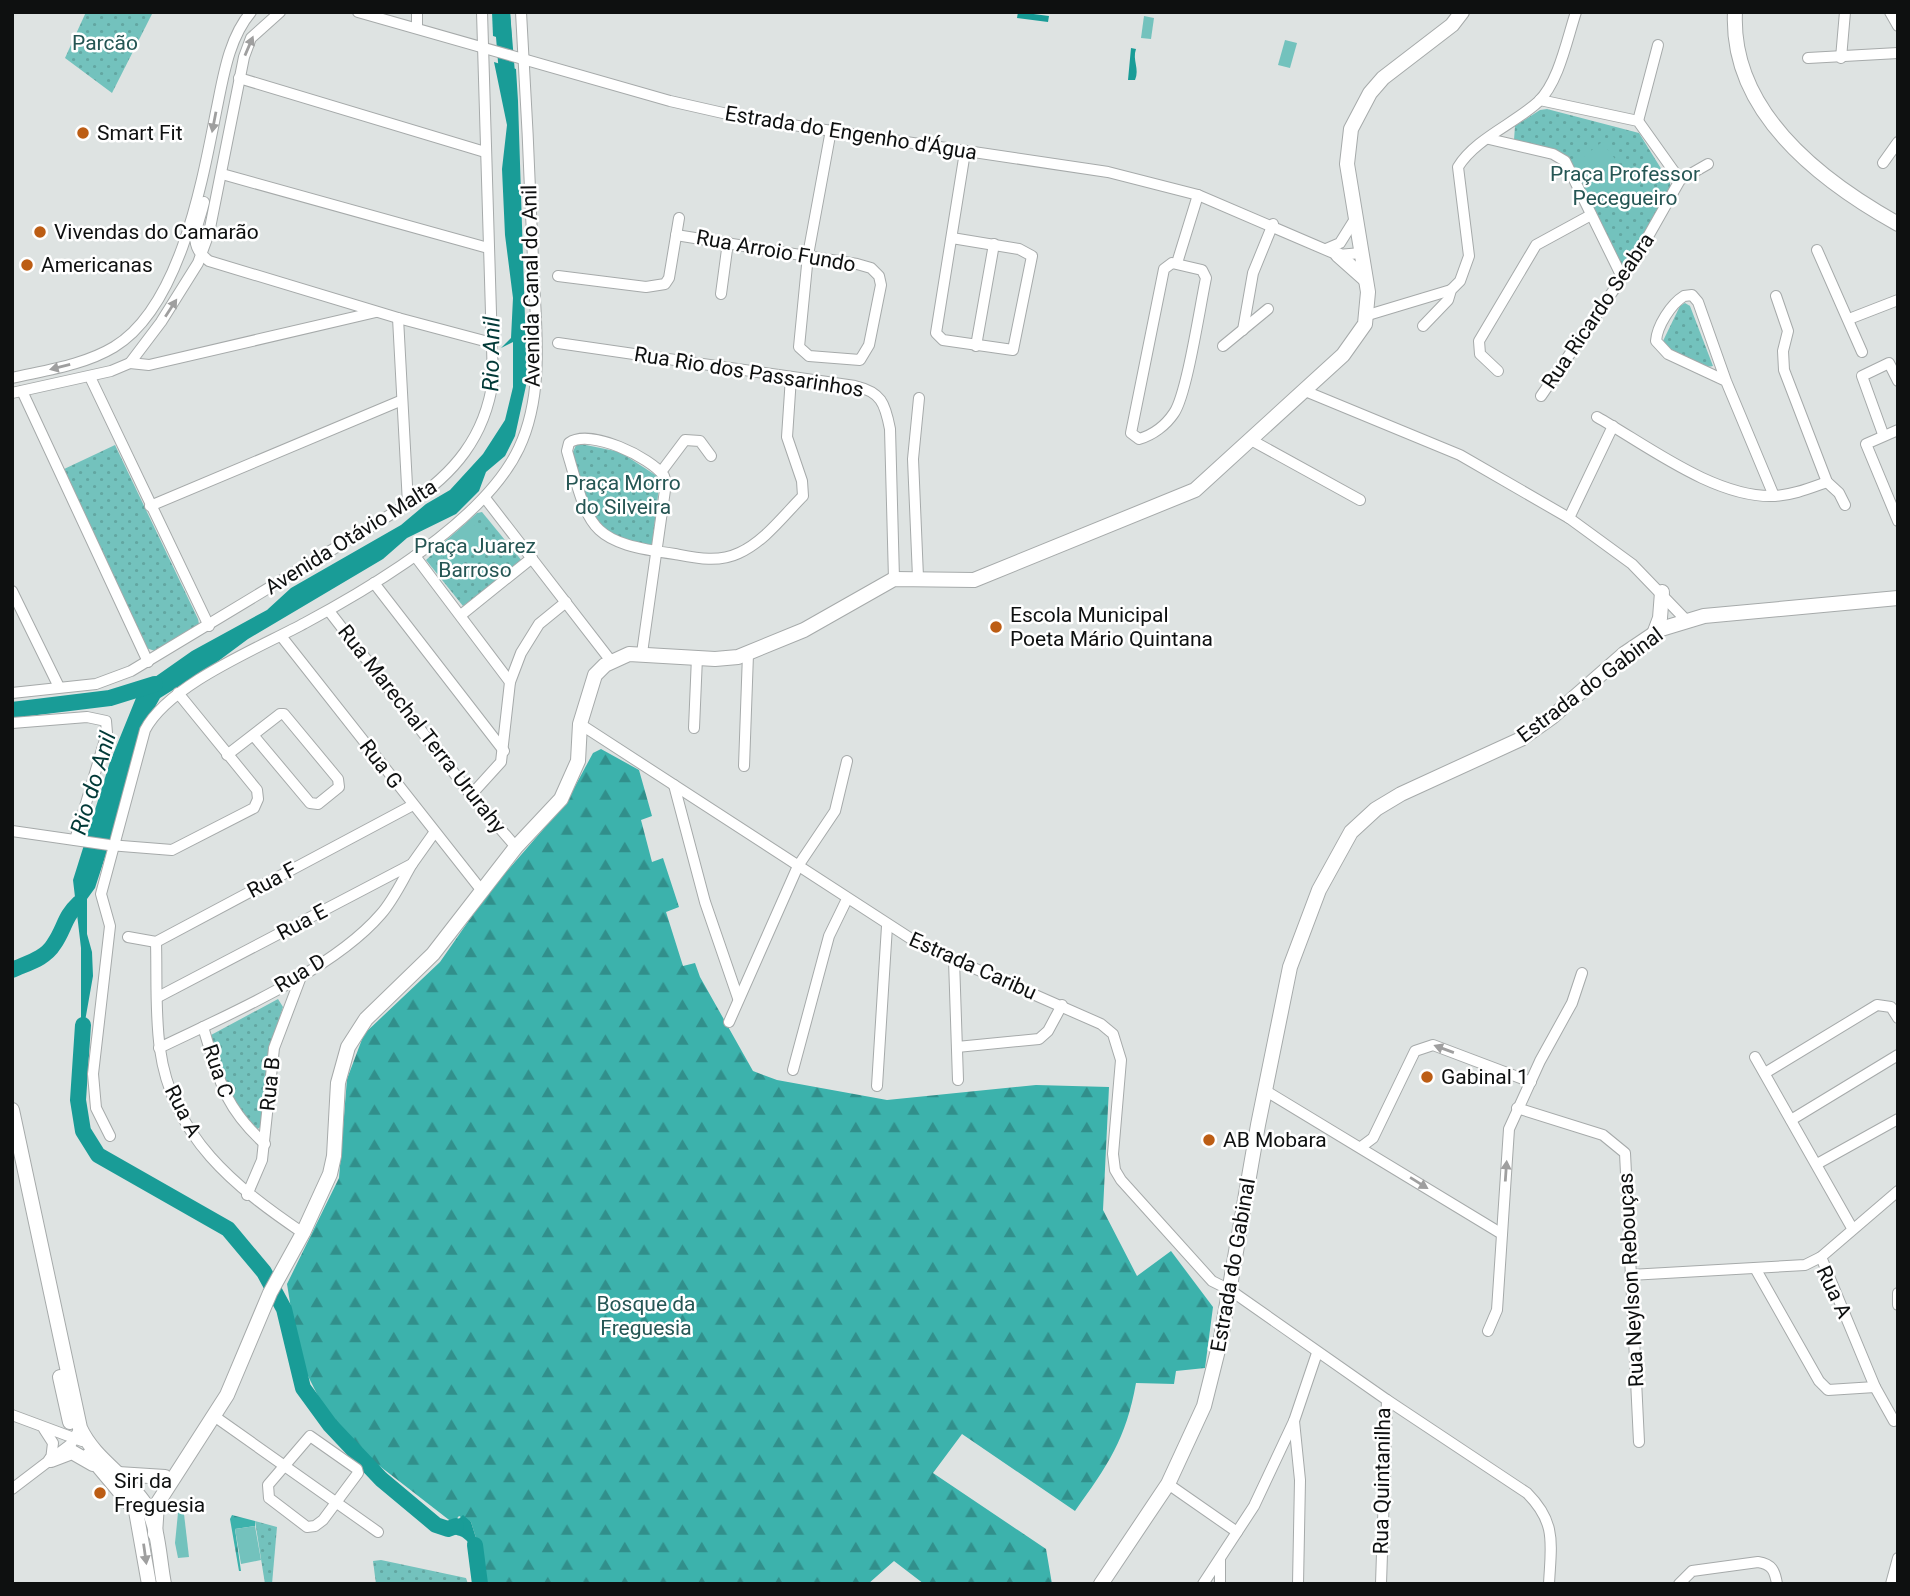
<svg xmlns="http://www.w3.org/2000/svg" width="1910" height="1596" font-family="Roboto,sans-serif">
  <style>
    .grass { fill: url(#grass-dots) }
    .forest { fill: url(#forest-firs) }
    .garden { fill: #73c2bd }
    .water { fill: #199c97 }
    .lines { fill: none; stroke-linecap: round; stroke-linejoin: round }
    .river { stroke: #199c97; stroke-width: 16 }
    .minor-casing { stroke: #a6aaaa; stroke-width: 12 }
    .major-casing { stroke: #a6aaaa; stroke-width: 16 }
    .minor { stroke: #fff; stroke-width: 10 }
    .major { stroke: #fff; stroke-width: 14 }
    .oneway { fill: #9f9f9f }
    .poi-dot { fill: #bc5d14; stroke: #fff; stroke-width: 2.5 }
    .labels { text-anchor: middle; stroke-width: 5; stroke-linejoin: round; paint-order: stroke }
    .park-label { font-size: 21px; fill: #255654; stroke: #fff }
    .poi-label { font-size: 21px; fill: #0e1010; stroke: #fff; text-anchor: start }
    .street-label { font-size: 21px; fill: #0e1010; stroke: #fff }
    .water-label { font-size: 23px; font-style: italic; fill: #013937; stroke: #fff }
  </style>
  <defs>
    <pattern id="grass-dots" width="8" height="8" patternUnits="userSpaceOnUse" patternTransform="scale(1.75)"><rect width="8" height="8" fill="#73c2bd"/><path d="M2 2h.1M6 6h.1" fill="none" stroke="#62a6a1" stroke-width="1.8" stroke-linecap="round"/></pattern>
    <pattern id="forest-firs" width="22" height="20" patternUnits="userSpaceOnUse" patternTransform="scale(1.75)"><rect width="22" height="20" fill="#3cb2ac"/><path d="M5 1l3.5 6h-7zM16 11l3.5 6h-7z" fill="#318f8b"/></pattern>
  </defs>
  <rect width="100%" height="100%" fill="#dee3e2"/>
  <g class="grass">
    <path d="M86,12H153L112,93L65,58Z"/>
    <path d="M1547,109L1639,133L1670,183L1671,189L1627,265H1621L1566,158L1514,140L1515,126L1540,110Z"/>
    <path d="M1685,303L1690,306L1713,366L1707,367L1665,348L1662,343L1680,306Z"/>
    <path d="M581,444L620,452L660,478L652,545L621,543L593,518L572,454L576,445Z"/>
    <path d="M115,445L198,619L199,624L158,652L146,648L62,470Z"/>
    <path d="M482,512L522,561L463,606L426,560L477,513Z"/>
    <path d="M278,999L283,1007L268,1054L263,1125L255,1131L225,1092L211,1035Z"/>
    <path d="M255,1521L277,1527L272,1584H265Z"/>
    <path d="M381,1560L466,1578L468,1584H376L373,1561Z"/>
  </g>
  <g class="forest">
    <path d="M601,749L639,770L652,816L641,820L652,862L663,858L679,907L666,912L683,966L695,963L700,977L753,1071L777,1080L887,1100L1036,1085L1109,1087L1103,1210L1137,1276L1171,1251L1213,1307L1205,1368L1176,1371L1174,1384L1136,1383C1126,1439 1108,1465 1075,1511L962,1434L933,1473L1046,1549L1052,1584H924L894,1561L868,1584H484L482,1557L471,1522L459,1516L453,1523L368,1457L326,1412L299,1358L287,1284L339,1178L347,1079L364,1034L440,962L488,893L566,803L593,753Z"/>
    <path d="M232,1515L255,1521V1526L235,1529L241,1571H239L230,1519Z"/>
  </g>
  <g class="garden">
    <path d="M1144,16L1154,18L1151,39L1141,38Z"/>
    <path d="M1285,40L1297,43L1290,68L1278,65Z"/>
    <path d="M1602,142L1639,190L1611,211L1574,164Z"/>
    <path d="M470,520L485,538L452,566L436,549Z"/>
    <path d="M179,1503L184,1514L189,1557L178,1558L175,1543Z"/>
    <path d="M255,1526L261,1560L241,1564L235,1529Z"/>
  </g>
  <g class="water">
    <path d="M492,12H510L512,42L493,36Z"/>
    <path d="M1018,12L1049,16L1048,22L1017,18Z"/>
    <path d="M1131,48L1136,49C1132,60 1140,69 1135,80H1128Z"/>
    <path d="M494,62L516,69L518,101L527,381L515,436L505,456L486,472L479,491L456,514L407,538L383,559L248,639L213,665L160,698L142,730L106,854L95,888L87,899V934L92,952L93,976L81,1044V948L73,880L110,762L138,693L135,691L192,651L267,610L291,588L401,525L426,504L450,490L483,454L505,420L513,387V342L501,348L511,338L513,298L505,235L502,169L507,125Z"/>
    <path d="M463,1515L471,1522L482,1557L478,1563C464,1521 453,1544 436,1525L451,1526Z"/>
  </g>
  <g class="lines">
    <g class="river">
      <path d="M502,12L508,86"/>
      <path d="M12,710L110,698L155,684"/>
      <path d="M12,970C27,963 45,959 54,944C65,928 64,917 79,903"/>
      <path d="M83,1025L78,1100L83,1131L98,1155L228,1229L264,1272L284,1309L303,1388L330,1425L381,1479L436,1525L448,1529L456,1526"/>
      <path d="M475,1545L480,1584"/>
    </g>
    <defs>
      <g id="minor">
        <path d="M358,12L670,101L745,118L1108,172L1198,195L1338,255L1361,253"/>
        <path d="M417,12V28"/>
        <path d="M1890,12L1898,26"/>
        <path d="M1808,58L1898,53"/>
        <path d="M1841,58L1845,12"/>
        <path d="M239,78L485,152"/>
        <path d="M1540,100L1638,121L1680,180"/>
        <path d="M1638,121L1658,45"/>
        <path d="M1489,139L1553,154L1565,161L1622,277"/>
        <path d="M1883,163L1898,142"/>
        <path d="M222,174L488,248"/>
        <path d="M204,202C199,226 185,244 209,261L398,318L492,343"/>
        <path d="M676,235L857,264L871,268L879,276L881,285L869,345L860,360L809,356L799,347L808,255L831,130"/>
        <path d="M952,238L1019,249L1032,256L1013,350L943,340L936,333L965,152"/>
        <path d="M1326,249L1340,243L1355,219"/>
        <path d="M1817,250L1862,352"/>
        <path d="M1172,263L1202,270L1206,278C1200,306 1187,394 1174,413C1166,425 1153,435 1139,439L1131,433L1164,269Z"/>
        <path d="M1177,263L1198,195"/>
        <path d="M558,276L646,287L665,284L669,278L679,218"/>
        <path d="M721,294L728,242"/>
        <path d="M1776,296L1788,331L1783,351L1784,370L1827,482L1839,493L1845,505"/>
        <path d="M1368,315L1451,290"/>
        <path d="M398,318L408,504"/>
        <path d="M1849,319L1898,300"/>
        <path d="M1423,326L1448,300L1451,290L1460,281L1469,256L1458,167C1475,139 1514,124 1538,102C1559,82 1567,39 1576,12"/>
        <path d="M1243,330L1253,273L1273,224"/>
        <path d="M558,343L855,386C881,392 885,403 890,429L894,579"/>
        <path d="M976,346L994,244"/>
        <path d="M1223,346L1268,309"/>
        <path d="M130,363L149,365L376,312"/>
        <path d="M1498,371L1480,354L1479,341L1536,245L1591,215"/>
        <path d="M90,377L209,626"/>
        <path d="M12,378C47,370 84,365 114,347C180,307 202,183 216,112C223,79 228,39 251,12"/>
        <path d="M1726,381L1668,354L1656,341C1657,326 1671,304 1684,296L1692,295L1698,302L1726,381L1774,496"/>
        <path d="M22,391L148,662"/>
        <path d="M1305,391L1460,455L1569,518L1632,564L1686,620"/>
        <path d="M12,393L111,371L130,363L161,322L198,263L209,233L244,57L251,38L280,12"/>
        <path d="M1541,396L1637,256L1680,180L1708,164"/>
        <path d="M1597,417C1648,446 1715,498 1774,496C1793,495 1810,488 1827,482"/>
        <path d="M1898,430L1866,444L1898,521"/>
        <path d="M1883,434L1862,376L1889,363L1898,381"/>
        <path d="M1251,440L1360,500"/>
        <path d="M661,472L685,440L700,441L711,456"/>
        <path d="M485,498L611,661"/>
        <path d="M150,506L400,401"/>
        <path d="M1569,518L1613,426"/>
        <path d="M415,556L510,682"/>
        <path d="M918,577L913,459L919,398"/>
        <path d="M374,583L504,751"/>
        <path d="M12,591L59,687"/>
        <path d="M329,611L471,795L516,847"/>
        <path d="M461,615L532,558"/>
        <path d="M281,636L482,891"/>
        <path d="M642,653L666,483L664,476C650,457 590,428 569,443L567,451C590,531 589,542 675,554C696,558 718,563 739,553C764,542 784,515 803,496L802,481L787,437L791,377"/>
        <path d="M12,693L96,684L131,671L408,504C454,474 485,437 493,380L482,12"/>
        <path d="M12,723L87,717L106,721L107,733L75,840"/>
        <path d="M580,724L919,944L1101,1024L1113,1034L1121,1060L1113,1154L1115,1170L1121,1180L1212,1281L1230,1290L1387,1400L1381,1584"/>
        <path d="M694,728L697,657"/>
        <path d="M227,755L280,714H284L338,779L339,787L318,804L310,803L253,735"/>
        <path d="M744,766L748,654"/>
        <path d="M674,785L705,902L738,998"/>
        <path d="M471,795L501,762L510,682L521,653L539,624L566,602"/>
        <path d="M12,831L109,845L172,850L254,808L258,799L257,790L178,693"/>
        <path d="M128,937L156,942L413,805"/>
        <path d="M156,942C157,977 155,1015 160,1049C172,1137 235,1187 303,1233"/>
        <path d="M954,960L958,1080"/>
        <path d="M158,997L412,864L434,833"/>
        <path d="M729,1022L798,866L835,811L847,761"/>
        <path d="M203,1027C219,1079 223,1106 265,1144"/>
        <path d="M957,1047L1039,1039L1048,1031L1062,1005"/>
        <path d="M159,1048C227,1015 332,971 381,914C394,899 402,881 412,864"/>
        <path d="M1755,1057L1852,1228"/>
        <path d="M793,1070L829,936L847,899"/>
        <path d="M1765,1073L1877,1005L1891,1007L1898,1018"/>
        <path d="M877,1086L887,926"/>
        <path d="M1266,1091L1502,1234"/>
        <path d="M1517,1108L1603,1135L1625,1153L1639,1442"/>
        <path d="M1791,1120L1898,1055"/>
        <path d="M110,1136L96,1108L93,1074L110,926L101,894L145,730C169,684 259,648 305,623C374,586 485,520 519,448C546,391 535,321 533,260C530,178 526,95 521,12"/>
        <path d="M1361,1147L1373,1138L1415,1051L1433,1045L1531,1082"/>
        <path d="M1817,1164L1898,1119"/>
        <path d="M247,1195L262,1160L274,1048L302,974"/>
        <path d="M1821,1257L1875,1387L1894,1421"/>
        <path d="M1755,1268L1819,1381L1828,1390L1875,1387"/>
        <path d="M1630,1275L1805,1265L1821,1257L1898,1191"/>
        <path d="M1898,1293V1305"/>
        <path d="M1488,1331L1497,1310L1509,1129L1540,1061L1572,1003L1582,973"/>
        <path d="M1387,1400L1527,1493C1557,1523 1551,1544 1549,1584"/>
        <path d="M12,1415L82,1441"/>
        <path d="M214,1416L378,1532"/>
        <path d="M1294,1421L1300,1480L1298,1584"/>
        <path d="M44,1429L53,1443L51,1460"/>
        <path d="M310,1436L357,1469L358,1473L323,1520L315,1526L307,1527L269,1498L268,1485Z"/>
        <path d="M1168,1484L1237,1532"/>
        <path d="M12,1489L71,1444L80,1428"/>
        <path d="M1220,1559V1584"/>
        <path d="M1203,1584L1254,1506L1294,1421L1317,1353"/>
        <path d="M1679,1584L1692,1571L1758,1562C1772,1564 1775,1571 1777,1584"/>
        <path d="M1891,1584L1898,1558"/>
      </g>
      <g id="major">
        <path d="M1735,12C1730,111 1819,180 1898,224"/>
        <path d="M1338,255L1365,279"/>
        <path d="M1654,634L1660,618L1662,592"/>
        <path d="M12,1110L80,1428C94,1459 127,1476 145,1504C159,1526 159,1559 164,1584"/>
        <path d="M60,1377L70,1422"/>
        <path d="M89,1455L136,1511L149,1584"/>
        <path d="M51,1460L72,1452L93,1464"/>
        <path d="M118,1474L165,1477"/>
        <path d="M155,1534L157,1504L227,1395L270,1293L303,1233L330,1174L334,1156L338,1083L348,1047L366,1019L433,954L516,847L561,799L578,761L580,724L595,675L605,665L629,654L715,659L738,657L804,630L894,579L974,580L1195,490L1343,355L1365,324L1368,292L1347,164L1351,129L1370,93L1383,78L1452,25L1462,12"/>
        <path d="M1101,1584L1168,1484L1204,1406L1221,1338L1258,1125L1290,967L1319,890L1351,832L1376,809L1401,794L1521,739L1552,717L1624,654L1661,629L1704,616L1898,598"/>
      </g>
    </defs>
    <use href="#minor" class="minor-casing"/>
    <use href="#major" class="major-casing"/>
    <use href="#minor" class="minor"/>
    <use href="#major" class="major"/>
  </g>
  <defs><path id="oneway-solid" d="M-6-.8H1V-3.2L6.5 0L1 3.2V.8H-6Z" transform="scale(1.75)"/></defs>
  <g class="oneway">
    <use href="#oneway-solid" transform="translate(249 46) rotate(-67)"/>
    <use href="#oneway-solid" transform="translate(214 122) rotate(101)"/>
    <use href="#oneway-solid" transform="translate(171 308) rotate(-57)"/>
    <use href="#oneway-solid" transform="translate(60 367) rotate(166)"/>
    <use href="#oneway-solid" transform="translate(1444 1049) rotate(-160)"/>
    <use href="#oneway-solid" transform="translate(1506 1171) rotate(-86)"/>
    <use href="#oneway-solid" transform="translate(1419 1183) rotate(32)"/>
    <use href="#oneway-solid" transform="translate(145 1554) rotate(82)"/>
  </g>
  <g class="poi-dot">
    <circle cx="83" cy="133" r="7"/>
    <circle cx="40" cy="232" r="7"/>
    <circle cx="27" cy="265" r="7"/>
    <circle cx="996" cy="627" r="7"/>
    <circle cx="1427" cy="1077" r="7"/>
    <circle cx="1209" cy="1140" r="7"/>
    <circle cx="100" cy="1493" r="7"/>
  </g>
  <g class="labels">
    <g class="park-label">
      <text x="105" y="50">Parcão</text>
      <text x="1625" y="181">Praça Professor<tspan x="1625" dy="24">Pecegueiro</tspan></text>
      <text x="623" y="490">Praça Morro<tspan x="623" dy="24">do Silveira</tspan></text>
      <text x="475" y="553">Praça Juarez<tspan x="475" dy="24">Barroso</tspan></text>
      <text x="646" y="1311">Bosque da<tspan x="646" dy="24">Freguesia</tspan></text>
    </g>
    <g class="poi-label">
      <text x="97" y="140">Smart Fit</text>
      <text x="54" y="239">Vivendas do Camarão</text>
      <text x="41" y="272">Americanas</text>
      <text x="1010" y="622">Escola Municipal<tspan x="1010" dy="24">Poeta Mário Quintana</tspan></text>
      <text x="1441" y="1084">Gabinal 1</text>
      <text x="1223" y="1147">AB Mobara</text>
      <text x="114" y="1488">Siri da<tspan x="114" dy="24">Freguesia</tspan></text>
    </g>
    <g class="street-label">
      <text transform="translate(851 133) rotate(9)" y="7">Estrada do Engenho d'Água</text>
      <text transform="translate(776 251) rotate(10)" y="7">Rua Arroio Fundo</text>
      <text transform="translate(531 286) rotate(-91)" y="7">Avenida Canal do Anil</text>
      <text transform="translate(1598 311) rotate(-56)" y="7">Rua Ricardo Seabra</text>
      <text transform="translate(749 372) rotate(9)" y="7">Rua Rio dos Passarinhos</text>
      <text transform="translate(351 537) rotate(-32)" y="7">Avenida Otávio Malta</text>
      <text transform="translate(1590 685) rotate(-37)" y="7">Estrada do Gabinal</text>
      <text transform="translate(422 729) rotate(52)" y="7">Rua Marechal Terra Ururahy</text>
      <text transform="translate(381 764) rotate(52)" y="7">Rua G</text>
      <text transform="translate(272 880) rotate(-28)" y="7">Rua F</text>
      <text transform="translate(302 922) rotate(-28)" y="7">Rua E</text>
      <text transform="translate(973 966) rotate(24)" y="7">Estrada Caribu</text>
      <text transform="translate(300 973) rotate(-31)" y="7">Rua D</text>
      <text transform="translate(218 1071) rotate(71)" y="7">Rua C</text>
      <text transform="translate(270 1084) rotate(-84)" y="7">Rua B</text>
      <text transform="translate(183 1111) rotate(63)" y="7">Rua A</text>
      <text transform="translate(1233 1265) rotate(-80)" y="7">Estrada do Gabinal</text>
      <text transform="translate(1631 1280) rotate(-93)" y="7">Rua Neylson Rebouças</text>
      <text transform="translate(1834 1292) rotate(65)" y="7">Rua A</text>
      <text transform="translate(1382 1481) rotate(-89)" y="7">Rua Quintanilha</text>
    </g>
    <g class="water-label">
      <text transform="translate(491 354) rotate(-89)" y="8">Rio Anil</text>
      <text transform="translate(93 783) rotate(-73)" y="8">Rio do Anil</text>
    </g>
  </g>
  <rect width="1910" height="1596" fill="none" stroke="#0e1010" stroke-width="28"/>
</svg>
